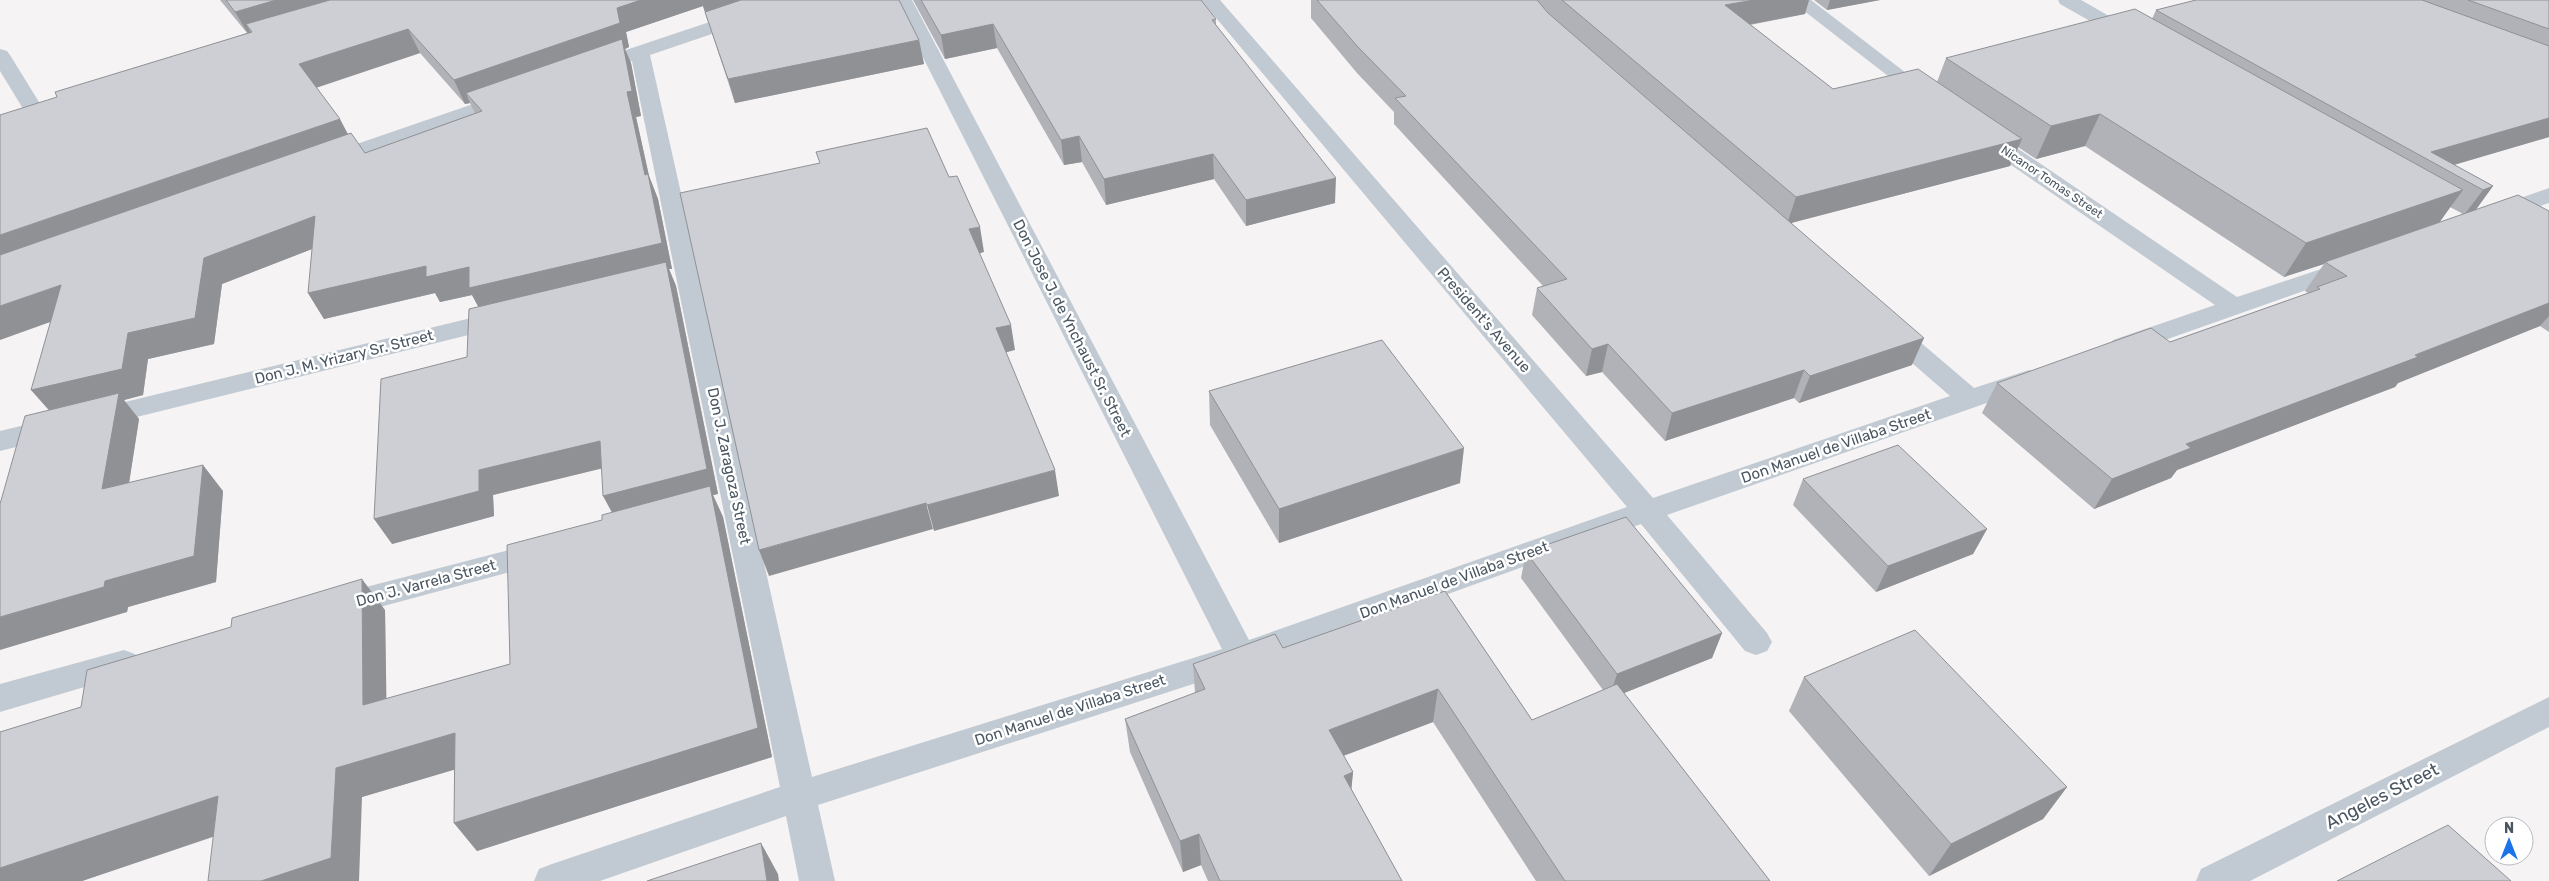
<svg xmlns="http://www.w3.org/2000/svg" width="2549" height="881" font-family="Rubik,sans-serif">
  <style>
    .lines { fill: none; stroke-linecap: round; stroke-linejoin: round }
    .street { fill: #c1cad2; fill-rule: evenodd }
    .wall { fill: #b0b2b7; fill-rule: evenodd }
    .shaded-wall { fill: #909195 }
    .building { fill: #cdcfd5; stroke: #909195 }
    .labels { text-anchor: middle; stroke-width: 5; stroke-linejoin: round; paint-order: stroke }
    .far-street-label { font-size: 12px; fill: #4a5661; stroke: #fff }
    .street-label { font-size: 15px; fill: #4a5661; stroke: #fff }
    .near-street-label { font-size: 18px; fill: #4a5661; stroke: #fff }
  </style>
  <rect width="100%" height="100%" fill="#f5f3f3"/>
  <g class="lines">
    <g class="street">
      <path d="M775,0H802L800,4L650,55L812,777L1222,649L894,0H912L1249,640L1627,507L1201,0H1220L1653,498L1950,396L1881,336L1877,330L1881,324L1890,322L1899,324L1974,388L2029,370L2038,373L2042,379L2038,385L1667,515L1767,633L1772,642L1767,651L1756,655L1745,651L1641,524L1252,665L818,805L835,881H799L786,816L600,881H534L539,869L552,864L780,787L632,61L624,63L617,61L614,57L617,53Z"/>
      <path d="M1790,0H1811L1936,96L1933,100L1926,102L1919,100Z"/>
      <path d="M2058,0H2081L2139,33L2142,37L2139,41H2125L2060,4Z"/>
      <path d="M0,49L7,51L10,55L42,107L39,111L32,113L25,111L22,107L0,71Z"/>
      <path d="M508,92L515,94L518,98L515,102L335,167L327,169L319,167L316,162L319,157Z"/>
      <path d="M1984,130L1992,131L2237,297L2348,260L2357,262L2360,267L2357,272L2131,352L2122,354L2113,352L2109,346L2113,340L2215,305L1976,141L1973,136L1976,131Z"/>
      <path d="M2549,188V203L2497,221L2489,219L2486,214L2489,209Z"/>
      <path d="M504,310L513,312L517,318L513,324L96,427L86,425L82,418L86,411L96,409Z"/>
      <path d="M54,418L64,421L68,428L64,435L0,451V431Z"/>
      <path d="M544,541L555,544L559,552L555,560L339,618L328,615L324,606L328,597L339,594Z"/>
      <path d="M124,650L135,654L140,663L135,672L0,712V684Z"/>
      <path d="M2549,697V727L2250,881H2196L2201,869Z"/>
    </g>
  </g>
  <g class="wall">
    <path d="M220,0H899L919,40L924,64L735,103L703,6L626,32L629,47L625,49L631,63L641,116L636,117L649,176L658,199L672,269H669L676,286L718,494L713,495L723,517L772,757L477,851L454,823L455,769L362,797L213,837L82,881H0L81,707L385,610L386,699L510,664L602,520L612,512L601,468L493,495L494,516L392,544L467,357L479,307L472,295L440,302L435,293L324,319L308,293L312,249L222,284L214,344L148,359L143,395L124,400L139,419L129,483L223,491L216,582L128,607L127,612L49,410L50,322L57,97L247,33ZM420,53L465,104L470,103L475,113L365,153L348,134L316,88Z"/>
    <path d="M913,0H1201L1216,19V25L1335,203L1246,226L1214,179L1106,205L1082,162L1064,165L997,48L945,59Z"/>
    <path d="M1311,0H1537L1550,16L1537,0H1809L1805,14L1750,25L1833,89L1937,82L1946,58L2152,19L2156,10L2196,0H2549V137L2454,165L2493,186L2476,209L2549,211V332L2540,326L2398,383L2395,387L2177,470L2171,478L2094,509L1982,413L1997,383L2170,342L2308,293L2305,291L2324,264L2284,277L2085,146L2036,159L2018,147L2010,166L1791,223L1912,365L1799,403L1794,398L1665,441L1602,372L1586,376L1532,315L1537,288L1543,286L1394,124V112L1357,73L1311,18ZM2450,207L2463,214L2440,222Z"/>
    <path d="M1814,0H1880L1827,10Z"/>
    <path d="M1209,391L1460,483L1279,543L1210,425Z"/>
    <path d="M1803,479L1987,529L1973,554L1876,592L1793,505Z"/>
    <path d="M1526,552L1722,633L1712,658L1624,693L1770,881H1536L1433,722L1343,756L1353,772L1351,789L1402,881H1208L1201,865L1183,872L1130,752L1125,719L1195,693L1193,664L1283,648L1445,591L1532,720L1603,690L1521,578Z"/>
    <path d="M1804,677L2067,787L2043,819L1929,876L1789,711Z"/>
  </g>
  <g class="shaded-wall">
    <path d="M276,0H368L246,24L252,35H249L235,12Z"/>
    <path d="M641,0H701L703,6L626,32L629,47L625,49L631,63L641,116L636,117L649,176L658,199L672,269H669L676,286L718,494L713,495L723,517L772,757L477,851L454,823L616,520L603,496L707,469L482,314L472,295L440,302L435,293L324,319L308,293L426,266L469,267L662,243L466,93L470,103L465,104L454,80L617,8Z"/>
    <path d="M701,0H769L708,21Z"/>
    <path d="M1754,0H1809L1805,14L1719,30L1725,5Z"/>
    <path d="M1830,0H1880L1827,10Z"/>
    <path d="M993,24L997,48L945,59L941,35Z"/>
    <path d="M408,29L420,53L312,89L299,64Z"/>
    <path d="M919,40L924,64L735,103L728,79Z"/>
    <path d="M2100,114L2085,146L2036,159L2051,126Z"/>
    <path d="M2549,118V137L2443,168L2431,152Z"/>
    <path d="M340,119L353,144L0,268V235Z"/>
    <path d="M1079,136L1082,162L1064,165L1061,140Z"/>
    <path d="M2022,139L2010,166L1787,224L1796,197Z"/>
    <path d="M1213,154L1214,179L1106,205L1104,179Z"/>
    <path d="M1336,178L1335,203L1246,226V200Z"/>
    <path d="M2493,186L2475,211L2464,215L2483,190Z"/>
    <path d="M2463,190L2438,224L2325,262L2324,264L2284,277L2306,243Z"/>
    <path d="M315,216L330,242L222,284L214,344L148,359L143,395L124,400L139,419L124,515L102,489L54,416L31,390L128,333L204,258Z"/>
    <path d="M980,227L984,252L974,255L969,229Z"/>
    <path d="M61,285L81,311L0,340V306Z"/>
    <path d="M2549,303V316L2540,326L2398,383L2395,387L2177,470L2171,478L2094,509L2112,479L2186,444Z"/>
    <path d="M1011,325L1015,350L1000,354L996,328Z"/>
    <path d="M1924,338L1912,365L1799,403L1810,376Z"/>
    <path d="M1608,344L1602,372L1586,376L1592,349Z"/>
    <path d="M1804,370L1794,398L1665,441L1672,413Z"/>
    <path d="M600,441L612,466L493,495L494,516L392,544L374,519L479,470Z"/>
    <path d="M1464,448L1460,483L1279,543V509Z"/>
    <path d="M203,465L223,491L216,582L128,607L127,612L0,650V617L105,581Z"/>
    <path d="M1055,470L1059,496L934,531L927,505Z"/>
    <path d="M926,503L933,529L769,576L759,550Z"/>
    <path d="M1987,529L1973,554L1876,592L1888,566Z"/>
    <path d="M362,579L385,610L387,735L363,705Z"/>
    <path d="M1722,633L1712,658L1609,699L1617,674Z"/>
    <path d="M1438,689L1433,722L1327,762L1329,730Z"/>
    <path d="M455,733L477,763L362,797L359,881H261L336,768Z"/>
    <path d="M1353,772L1350,804L1344,776Z"/>
    <path d="M2067,787L2043,819L1929,876L1951,844Z"/>
    <path d="M218,796L247,825L82,881H0V868Z"/>
    <path d="M1199,834L1201,865L1183,872L1180,841Z"/>
    <path d="M761,843L778,874L779,881H767Z"/>
  </g>
  <g class="building">
    <path d="M226,0H276L235,12Z"/>
    <path d="M330,0H641L617,8L620,23L454,80L408,29L299,64L340,119L0,235V115L57,97L55,92L252,32L246,24Z"/>
    <path d="M741,0H899L919,40L728,79L705,12Z"/>
    <path d="M921,0H1201L1216,19L1212,20L1336,178L1246,200L1213,154L1104,179L1079,136L1061,140L993,24L941,35Z"/>
    <path d="M1317,0H1537L1548,13L1924,338L1810,376L1804,370L1672,413L1608,344L1592,349L1537,288L1567,279L1395,98L1406,96L1358,47Z"/>
    <path d="M1562,0H1754L1725,5L1833,89L1918,69L2022,139L1796,197Z"/>
    <path d="M2196,0H2422L2549,46V118L2431,152L2493,186L2483,190L2156,10Z"/>
    <path d="M2468,0H2549V29Z"/>
    <path d="M2135,9L2463,190L2306,243L2100,114L2051,126L1946,58Z"/>
    <path d="M622,39L632,91L627,92L645,175L648,174L662,243L469,288V267L426,277V266L308,293L315,216L204,258L195,318L128,333L122,369L31,390L61,285L0,306V255L351,133L365,153L482,111L466,93Z"/>
    <path d="M927,128L949,177L957,176L980,227L969,229L1011,325L996,328L1055,470L927,505L926,503L759,550L680,193L820,163L816,152Z"/>
    <path d="M2518,195L2549,211V303L2415,355L2418,357L2186,444L2191,448L2112,479L1997,383L2151,328L2170,342L2320,289L2317,287L2347,276L2325,262Z"/>
    <path d="M666,262L707,469L603,496L600,441L479,470V491L374,519L381,379L467,357L469,309Z"/>
    <path d="M1382,340L1464,448L1279,509L1209,391Z"/>
    <path d="M119,393L102,489L203,465L194,556L105,581L104,587L0,617V504L25,416Z"/>
    <path d="M1898,445L1987,529L1888,566L1803,479Z"/>
    <path d="M710,486L758,728L454,823L455,733L336,768L331,858L261,881H208L218,796L0,868V732L81,707L87,670L231,627L232,618L362,579L363,705L510,664L507,545L602,520V515Z"/>
    <path d="M1626,517L1722,633L1617,674L1526,552Z"/>
    <path d="M1445,591L1532,720L1617,684L1770,881H1565L1438,689L1329,730L1353,772L1344,776L1402,881H1220L1199,834L1180,841L1125,719L1205,689L1193,664L1275,634L1283,648Z"/>
    <path d="M1915,630L2067,787L1951,844L1804,677Z"/>
    <path d="M2448,825L2511,881H2337Z"/>
    <path d="M761,843L767,881H647Z"/>
  </g>
  <g class="labels">
    <g class="far-street-label">
      <text transform="translate(2052 182) rotate(34)" y="4">Nicanor Tomas Street</text>
    </g>
    <g class="street-label">
      <text transform="translate(1484 320) rotate(49)" y="5">President's Avenue</text>
      <text transform="translate(1072 328) rotate(63)" y="5">Don Jose J. de Ynchaust Sr. Street</text>
      <text transform="translate(344 357) rotate(-14)" y="5">Don J. M. Yrizary Sr. Street</text>
      <text transform="translate(1836 446) rotate(-19)" y="5">Don Manuel de Villaba Street</text>
      <text transform="translate(729 466) rotate(78)" y="5">Don J. Zaragoza Street</text>
      <text transform="translate(1454 580) rotate(-20)" y="5">Don Manuel de Villaba Street</text>
      <text transform="translate(426 583) rotate(-15)" y="5">Don J. Varrela Street</text>
      <text transform="translate(1070 710) rotate(-18)" y="5">Don Manuel de Villaba Street</text>
    </g>
    <g class="near-street-label">
      <text transform="translate(2382 796) rotate(-27)" y="6">Angeles Street</text>
    </g>
  </g>
  <g transform="translate(2509 841)"><circle r="24" fill="#ffffff" stroke="#b7bbc0"/>
  <path d="M0-4L9 19L0 12L-9 19Z" fill="#1a73e8"/>
  <text y="-8" font-size="14" font-weight="bold" text-anchor="middle" fill="#4a5661">N</text>
  </g>
</svg>
